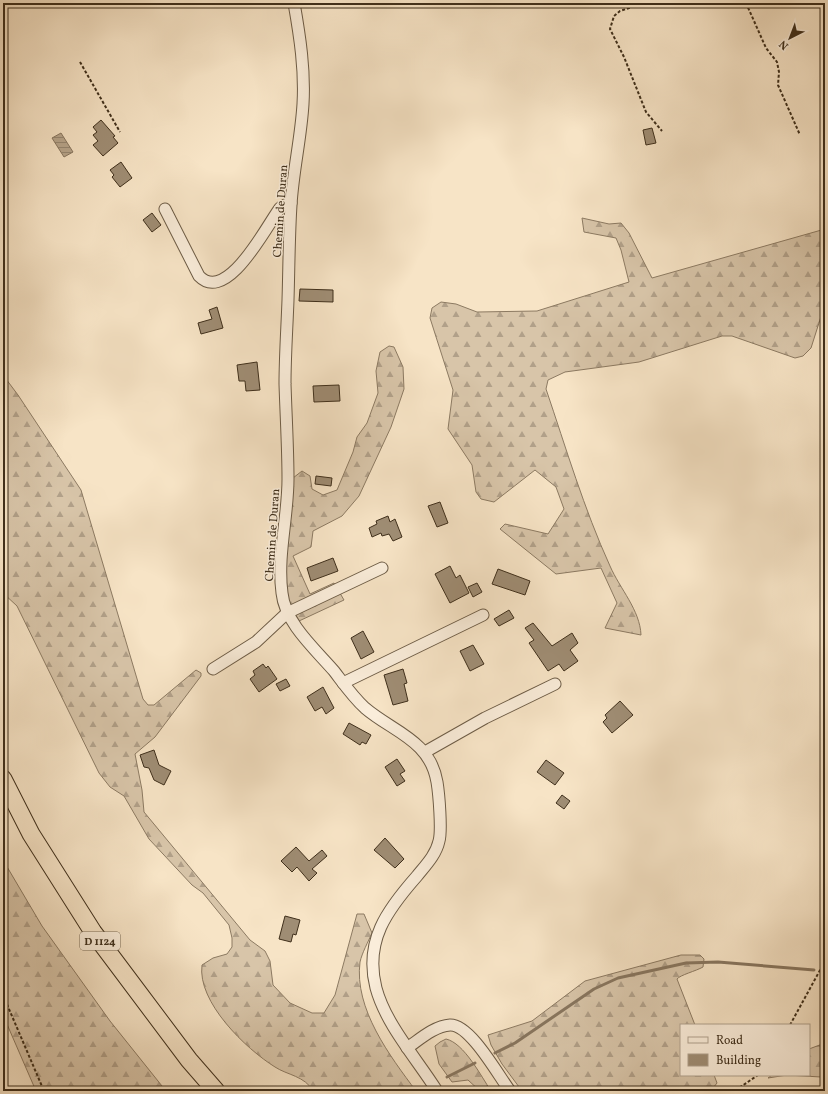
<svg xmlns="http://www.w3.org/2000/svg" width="828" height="1094" font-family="Vollkorn,serif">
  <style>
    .forest { fill: url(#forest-firs); stroke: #8c7a62 }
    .water { fill: url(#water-rules); stroke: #88765f }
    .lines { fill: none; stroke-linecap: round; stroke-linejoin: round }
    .stream { stroke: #88765f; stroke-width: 3 }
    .building { fill: #9f8d74; stroke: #3f2f1b }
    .minor-casing { stroke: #6d5c46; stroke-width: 13 }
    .highway-casing { stroke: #3f2f1b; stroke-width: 19 }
    .path { stroke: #3f2f1b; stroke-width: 2; stroke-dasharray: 3 2; stroke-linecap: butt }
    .minor { stroke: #faedda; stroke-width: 11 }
    .highway { stroke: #f7e4c6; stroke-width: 17 }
    .labels { text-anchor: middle; stroke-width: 3; stroke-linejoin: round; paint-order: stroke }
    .shield { fill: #faedda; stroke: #776854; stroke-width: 1 }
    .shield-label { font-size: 11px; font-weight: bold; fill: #3f2f1b }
    .street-label { font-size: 12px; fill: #3f2f1b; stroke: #faedda }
  </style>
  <defs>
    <pattern id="forest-firs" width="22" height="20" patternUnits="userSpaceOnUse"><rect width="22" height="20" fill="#d8c5a9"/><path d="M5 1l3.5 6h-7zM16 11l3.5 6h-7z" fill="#b1a089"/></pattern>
    <pattern id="water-rules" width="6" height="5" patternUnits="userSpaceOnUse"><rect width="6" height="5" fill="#b8a68c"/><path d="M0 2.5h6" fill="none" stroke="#978872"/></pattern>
  </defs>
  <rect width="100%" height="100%" fill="#f7e4c6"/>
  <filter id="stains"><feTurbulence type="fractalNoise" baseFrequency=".005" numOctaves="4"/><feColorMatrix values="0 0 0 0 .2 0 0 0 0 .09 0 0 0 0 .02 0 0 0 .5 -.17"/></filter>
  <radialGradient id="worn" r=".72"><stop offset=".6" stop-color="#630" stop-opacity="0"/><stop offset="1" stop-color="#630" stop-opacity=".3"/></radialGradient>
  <g class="forest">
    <path d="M582,218L609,224L621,223L629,233L652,278L825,229V304L811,348L803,356L795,358L732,336H722L639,362L565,372L548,380L546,389C566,448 584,509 610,566C620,589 640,610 641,635L605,628L617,603L601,568L556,574L500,529L505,524L548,534L564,509L556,487L535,470L494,502L481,499L476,492L472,465L448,429L453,390L430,318L432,308L441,302L456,304L477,312L537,311L629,282L621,250L616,238L584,232Z"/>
    <path d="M389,346L394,347L403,367L404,389L391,427L359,496L342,516L313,531L311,547L293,556L310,594L334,583L344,600L299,621L289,604L286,591L285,575L293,478L302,471L310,476L312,489L323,495L337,490L353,452L357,437L367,423L378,393L376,371L380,352Z"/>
    <path d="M3,375L18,395L81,490L143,699L148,705H154L196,670L201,673V676L155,737L135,754L142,790L144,812L250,940L265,951L270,961L273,985L290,1003L312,1013H324L335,995L357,914H364L372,933C368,942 362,953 360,962C354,1009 390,1056 416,1091H313C305,1076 287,1075 275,1067C246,1049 197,1002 202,965L213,958L227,954L232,947V938L229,925L203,893L192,885L149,839L124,796L110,787L99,773L17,606L3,593Z"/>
    <path d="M3,860L42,926L110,1021L166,1091H36L3,1015Z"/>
    <path d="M681,955H700L704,959L703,967C696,971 680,975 677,979L695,1025H681V1075H714L717,1083L713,1088L706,1091H522L502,1064L491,1045L488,1035L532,1021L585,981Z"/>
    <path d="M446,1039C464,1043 481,1076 491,1091H480L468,1080L452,1082L439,1064L435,1046L440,1042Z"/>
    <path d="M825,1043V1073L821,1077L787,1075L768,1078L772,1075H809V1049Z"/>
  </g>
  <path class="water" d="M61,133L73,152L64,157L52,138Z"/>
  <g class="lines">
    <g class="stream">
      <path d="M495,1053L515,1043L594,989L618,978L686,963L718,962L814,970"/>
      <path d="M447,1077L475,1063"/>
    </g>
  </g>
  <g class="building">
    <path d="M101,120L115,136L113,137L118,143L103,156L93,145L98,141L93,135L97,132L93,127Z"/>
    <path d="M652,128L656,143L646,145L643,130Z"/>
    <path d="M121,162L132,178L120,187L112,177L114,175L110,170Z"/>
    <path d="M152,213L161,225L152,232L143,220Z"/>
    <path d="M300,289L333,290V302L299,301Z"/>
    <path d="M217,307L223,328L201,334L198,323L212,319L209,310Z"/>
    <path d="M257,362L260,390L246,391L245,381H239L237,365Z"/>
    <path d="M339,385L340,401L314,402L313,386Z"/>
    <path d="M316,476L332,478L331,486L315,484Z"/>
    <path d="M440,502L448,523L437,527L428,506Z"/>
    <path d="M388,516L390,522L395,519L402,537L393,541L389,534L382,536L381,533L372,537L369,528L377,524L376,521Z"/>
    <path d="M333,558L338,571L311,581L307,568Z"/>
    <path d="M450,566L456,578L460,575L469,593L450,603L435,574Z"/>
    <path d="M498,569L530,581L525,595L492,584Z"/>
    <path d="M477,583L482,592L473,597L468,587Z"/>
    <path d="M509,610L514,618L499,626L494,619Z"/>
    <path d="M533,623L552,646L572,633L578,643L570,650L578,661L564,671L559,664L548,671L529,643L534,640L525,628Z"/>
    <path d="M363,631L374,652L361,659L351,638Z"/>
    <path d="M473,645L484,664L470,671L460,651Z"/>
    <path d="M263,664L266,668L268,666L277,679L259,692L250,679L255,675L253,671Z"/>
    <path d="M403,669L407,683L404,684L408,701L393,705L384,675Z"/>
    <path d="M286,679L290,686L280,691L276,684Z"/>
    <path d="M323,687L334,708L326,714L322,707L315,711L307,697Z"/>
    <path d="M620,701L633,715L612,733L603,722L607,718L605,715Z"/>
    <path d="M349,723L371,735L366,744L362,742L360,745L343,734Z"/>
    <path d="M154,750L159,765L171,771L164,785L154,780L149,768L144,767L140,755Z"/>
    <path d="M397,759L405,771L400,774L405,781L397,786L385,767Z"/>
    <path d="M546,760L564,773L555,785L537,772Z"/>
    <path d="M562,795L570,801L564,809L556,803Z"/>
    <path d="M385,838L404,859L395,868L374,850Z"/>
    <path d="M296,847L309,861L322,850L327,856L312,869L317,873L309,881L297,867L292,872L281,861Z"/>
    <path d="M285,916L300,920L296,935L293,934L291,942L279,939Z"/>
  </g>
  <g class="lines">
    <defs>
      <g id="minor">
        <path d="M294,3C300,37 305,70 303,104C301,138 293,171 291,205C289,236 289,268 288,300C287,328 285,356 285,384C286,416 288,448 288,479C288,517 277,556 282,593C285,623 315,649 334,671C344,684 353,697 365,708C393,732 430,740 437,782C439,794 442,831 439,841C436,855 425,866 417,876C387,910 364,941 376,988C386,1025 417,1059 437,1091"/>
        <path d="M165,209L199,276C227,305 267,225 280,208C283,205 287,204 291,203"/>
        <path d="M213,669L256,642L287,613L382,568"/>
        <path d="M343,683L483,615"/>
        <path d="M425,752L485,718L555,684"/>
        <path d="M407,1048C419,1040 434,1026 450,1025C470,1024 498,1075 510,1091"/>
      </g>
      <path id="highway" d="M3,779L31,834L93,932L189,1060L216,1091"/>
    </defs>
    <use href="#minor" class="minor-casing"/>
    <use href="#highway" class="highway-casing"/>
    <g class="path">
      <path d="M644,3L620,11L614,16L610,29L624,57L646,112L662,131"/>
      <path d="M746,3L766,48L777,62L779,72L778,85L800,135"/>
      <path d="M80,62L120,132"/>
      <path d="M3,995L44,1091"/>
      <path d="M790,1025L825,961"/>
      <path d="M725,1091L739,1088L758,1075"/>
    </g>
    <use href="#minor" class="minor"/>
    <use href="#highway" class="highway"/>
  </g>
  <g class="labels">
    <rect class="shield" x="80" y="932" width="40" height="18" rx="3"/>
    <g class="shield-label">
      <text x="100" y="945">D 1124</text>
    </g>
    <g class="street-label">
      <text transform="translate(280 211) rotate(-86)" y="4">Chemin de Duran</text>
      <text transform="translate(272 535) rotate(-86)" y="4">Chemin de Duran</text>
    </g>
  </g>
  <rect width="828" height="1094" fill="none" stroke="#f7e4c6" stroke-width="16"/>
  <rect x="4" y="4" width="820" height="1086" fill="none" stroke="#3f2f1b" stroke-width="2"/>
  <rect x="8" y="8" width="812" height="1078" fill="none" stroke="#3f2f1b"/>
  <rect x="680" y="1024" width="130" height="52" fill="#faedda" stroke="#afa18e"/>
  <rect x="688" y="1037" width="20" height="6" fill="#faedda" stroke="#afa18e"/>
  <text x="716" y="1044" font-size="12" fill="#3f2f1b">Road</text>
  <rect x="688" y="1054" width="20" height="12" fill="#9f8d74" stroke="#afa18e"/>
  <text x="716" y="1064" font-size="12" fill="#3f2f1b">Building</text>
  <g transform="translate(790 38) rotate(222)" stroke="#faedda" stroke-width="3" paint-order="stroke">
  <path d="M0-3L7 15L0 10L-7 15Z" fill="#3f2f1b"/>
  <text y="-6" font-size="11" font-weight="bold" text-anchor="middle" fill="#3f2f1b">N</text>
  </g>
  <rect width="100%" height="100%" filter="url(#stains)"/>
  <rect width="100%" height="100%" fill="url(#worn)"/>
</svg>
